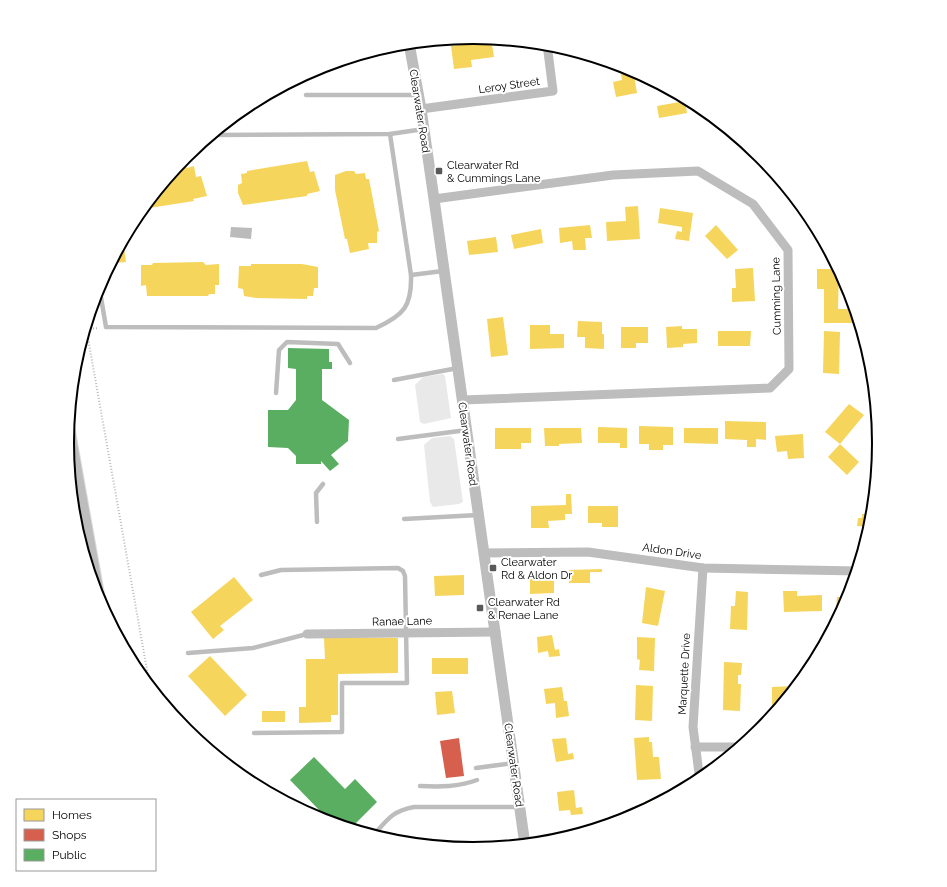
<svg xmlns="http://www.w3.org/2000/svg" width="947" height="887" font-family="Raleway,sans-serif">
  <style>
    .green { fill: #e9e9e9 }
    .water { fill: #bbb }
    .homes { fill: #f6d55c }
    .shops { fill: #d6604d }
    .public { fill: #5aae61 }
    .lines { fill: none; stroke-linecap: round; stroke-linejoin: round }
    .primary-casing { stroke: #dbdbdb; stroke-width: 16 }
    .path { stroke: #b8b8b8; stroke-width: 2; stroke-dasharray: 1 2; stroke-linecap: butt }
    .service { stroke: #bdbdbd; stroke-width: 4.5 }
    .minor { stroke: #bdbdbd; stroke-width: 9 }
    .tertiary { stroke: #bdbdbd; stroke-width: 11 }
    .primary { stroke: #bdbdbd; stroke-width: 14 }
    .poi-dot { fill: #595959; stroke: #fff; stroke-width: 1.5 }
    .labels { text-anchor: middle; stroke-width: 4; stroke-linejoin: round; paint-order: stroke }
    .street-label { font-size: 11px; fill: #000; stroke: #fff }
    .poi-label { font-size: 11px; fill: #000; stroke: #fff; text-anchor: start }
    .rim { fill: none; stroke: #000; stroke-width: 2 }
  </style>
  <rect width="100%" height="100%" fill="#fff"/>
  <g class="green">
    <path d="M443,374L445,376L451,418L424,424L420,422L415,385L423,377Z"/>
    <path d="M450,436L454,439L463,502L459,504L433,507L430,502L424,445L432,438Z"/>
  </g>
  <path class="water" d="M231,227L252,228L251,239L230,237Z"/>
  <g class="homes">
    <path d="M474,37L481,38L482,40L491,39L494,57L471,60L472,67L454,69L451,46L468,44L467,38Z"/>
    <path d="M628,68L633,70L637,93L616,97L613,82L622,80L620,69Z"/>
    <path d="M685,101L687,113L659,118L657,106Z"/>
    <path d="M307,161L310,172L314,171L320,191L307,194V196L243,205L238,193V185L242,183L241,174L247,173V171Z"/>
    <path d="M186,166L187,168L194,166L196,177L201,176L207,196L193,199L194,201L143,209L176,168Z"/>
    <path d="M346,171H354L356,174L365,173L366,179H369L379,231L377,232V243H368L369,249L350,253L347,239H345L335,190V175Z"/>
    <path d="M638,206L640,239L607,241L606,222L626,221L625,207Z"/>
    <path d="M660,208L693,213L689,241L675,239L677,231L682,232V227L658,223Z"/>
    <path d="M814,223L821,235L813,236L812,226H814Z"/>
    <path d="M590,225L592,238H585L586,250H573L572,241L560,243L559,228Z"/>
    <path d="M716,225L738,250L727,259L705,236Z"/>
    <path d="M541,229L543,243L514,249L511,235Z"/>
    <path d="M496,237L498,252L469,255L467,241Z"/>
    <path d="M123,240L126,262L114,263L113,259Z"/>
    <path d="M203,262L206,265L219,264V285H215V294H209L208,296H147L146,285L141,286V265H152L153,263Z"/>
    <path d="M251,264H302L318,267V288H314L313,296H307V299L256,298L244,296L243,289L238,288L239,266H251Z"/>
    <path d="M753,268L755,301L732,302V288H736L735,269Z"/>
    <path d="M817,269H839L838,309H855L858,318V323H824V289H817Z"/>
    <path d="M503,317L508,355L491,357L487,319Z"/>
    <path d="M578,321L602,322V334H604V349L585,348V337H577Z"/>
    <path d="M530,325H550V334H564V348L530,349Z"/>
    <path d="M682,326V329H697V343L683,344V347L667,348L666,327Z"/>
    <path d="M621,327H648V343H636V348H621Z"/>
    <path d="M718,331H751L750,346H718Z"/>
    <path d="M824,331L840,332L839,374L823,373Z"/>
    <path d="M849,404L864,415L840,444L825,432Z"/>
    <path d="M725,421L766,422V440L756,439V447H747V440L725,439Z"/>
    <path d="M639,426L673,427V445H663V450H649V444H639Z"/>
    <path d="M598,427L627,428V448H620V443H598Z"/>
    <path d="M495,428H531V443H521V449H495Z"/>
    <path d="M544,428H581L582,443L559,444V446H545Z"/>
    <path d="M684,428H718V444L684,443Z"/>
    <path d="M803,434L804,458L788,459L787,451L777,452L775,436Z"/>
    <path d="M840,444L859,462L847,475L828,457Z"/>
    <path d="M566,494H571L572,514H565V520L548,521L549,528H531V506L566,505Z"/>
    <path d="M588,506H618V527H602V523H588Z"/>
    <path d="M862,514H873L871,527L857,526L858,518H862Z"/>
    <path d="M602,569V572H590V583H569V570Z"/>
    <path d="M464,575V595L435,596L434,576Z"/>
    <path d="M234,577L253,600L220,626L224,630L213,639L191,612Z"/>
    <path d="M530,578H554V593L530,594Z"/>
    <path d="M646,587L665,591L658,626L642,623Z"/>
    <path d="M736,591L748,592L747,630L730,629L731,606H735Z"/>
    <path d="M783,591H797V596L822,595V611L784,612Z"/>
    <path d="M837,597H850L842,613H836Z"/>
    <path d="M552,635L555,650L559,649L560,656L549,657L548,651L538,653L537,637Z"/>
    <path d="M637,637L655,638L654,671L639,670L640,660L637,659Z"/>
    <path d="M324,638H398V673L338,674V715H331V722L299,723V707H306V659H325Z"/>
    <path d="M210,656L247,695L225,716L188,676Z"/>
    <rect x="432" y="658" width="36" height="16"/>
    <path d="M724,662L742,663L741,675H738V684H741L740,711L723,710Z"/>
    <path d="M636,685L653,686L652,721L635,720Z"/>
    <path d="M795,686V690L782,705H772V687Z"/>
    <path d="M562,687L564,701H567L569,716L556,718L555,703L546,704L544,689Z"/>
    <path d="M452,691L455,713L437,715L435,692Z"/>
    <rect x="262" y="711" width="23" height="11"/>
    <path d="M649,737V742H652L653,757H659L661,779L637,780L634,738Z"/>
    <path d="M566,738L568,754L573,753L574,759L556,762L552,739Z"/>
    <path d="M574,790L576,808L582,807L583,814L571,815L570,810L559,811L557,792Z"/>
    <path d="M661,799V802L646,810L645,801Z"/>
  </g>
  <path class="shops" d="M459,738L464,776L446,778L440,741Z"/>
  <g class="public">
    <path d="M288,348L329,349V362H332V369H322V400L349,420L348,441L331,455L339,464L330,471L321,461V464H296V456L288,448L268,447V410H288L296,400V369L288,368Z"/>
    <path d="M314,757L345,789L355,779L377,802L350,829L317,818L322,813L290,780Z"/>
  </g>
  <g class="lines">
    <defs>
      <path id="primary" d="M68,432L98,600"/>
    </defs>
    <use href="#primary" class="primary-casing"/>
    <g class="path">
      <path d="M86,327L150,687"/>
      <path d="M87,329L99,328"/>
    </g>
    <g class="service">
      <path d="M306,95H418"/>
      <path d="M212,135L390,134L424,129"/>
      <path d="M411,275L443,271"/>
      <path d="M99,286L106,327L376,328C404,315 412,306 411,275L390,134"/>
      <path d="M394,380L458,368"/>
      <path d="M276,393L279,350L287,342L338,344L350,363"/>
      <path d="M398,439L467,430"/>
      <path d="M404,519L478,515"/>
      <path d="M317,522L316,493L323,484"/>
      <path d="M188,653L253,648L307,634"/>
      <path d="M254,733L342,732V683H407L405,576L403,571L398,568L281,570L261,575"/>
      <path d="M476,768L513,763"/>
      <path d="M420,786C440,787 458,787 477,780"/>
      <path d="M282,797L287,803"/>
      <path d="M373,836C387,820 392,811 414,807H519"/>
    </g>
    <g class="minor">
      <path d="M421,109L553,91L547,44"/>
      <path d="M434,199L613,175L698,171L753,204L788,250L789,369L770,388L462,400"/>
      <path d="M484,553L588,552L703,568L858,571"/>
      <path d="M307,634L496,632"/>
      <path d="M695,747H742"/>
      <path d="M700,781L693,727L703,568"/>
    </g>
    <path class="tertiary" d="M409,43L421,109L434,199L525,845"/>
    <use href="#primary" class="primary"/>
  </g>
  <g class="poi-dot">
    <rect x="435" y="167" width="8" height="8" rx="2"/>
    <rect x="489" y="564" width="8" height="8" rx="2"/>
    <rect x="476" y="604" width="8" height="8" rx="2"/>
  </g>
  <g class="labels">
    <g class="street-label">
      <text transform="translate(509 85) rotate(-8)" y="4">Leroy Street</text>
      <text transform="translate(420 111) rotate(81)" y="4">Clearwater Road</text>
      <text transform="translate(776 296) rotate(-91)" y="4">Cumming Lane</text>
      <text transform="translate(468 444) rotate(82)" y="4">Clearwater Road</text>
      <text transform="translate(672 551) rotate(8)" y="4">Aldon Drive</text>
      <text transform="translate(402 621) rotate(-1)" y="4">Ranae Lane</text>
      <text transform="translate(684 674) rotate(-87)" y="4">Marquette Drive</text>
      <text transform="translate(514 765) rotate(82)" y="4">Clearwater Road</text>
    </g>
    <g class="poi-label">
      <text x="447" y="169">Clearwater Rd<tspan x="447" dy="13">&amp; Cummings Lane</tspan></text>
      <text x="501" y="566">Clearwater<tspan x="501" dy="13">Rd &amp; Aldon Dr</tspan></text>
      <text x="488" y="606">Clearwater Rd<tspan x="488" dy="13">&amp; Renae Lane</tspan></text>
    </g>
  </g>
  <path d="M0 0H947V887H0ZM74 443a399 399 0 1 1 798 0a399 399 0 1 1-798 0Z" fill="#fff" fill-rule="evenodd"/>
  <path class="rim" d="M74 443a399 399 0 1 1 798 0a399 399 0 1 1-798 0Z"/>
  <rect x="16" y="799" width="140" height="72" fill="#ffffff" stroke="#999999"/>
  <rect x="24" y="809" width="20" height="12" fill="#f6d55c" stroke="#999999"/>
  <text x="52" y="819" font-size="12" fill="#000000">Homes</text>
  <rect x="24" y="829" width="20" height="12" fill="#d6604d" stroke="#999999"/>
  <text x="52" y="839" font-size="12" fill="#000000">Shops</text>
  <rect x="24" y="849" width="20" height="12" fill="#5aae61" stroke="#999999"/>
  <text x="52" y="859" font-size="12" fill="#000000">Public</text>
</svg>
